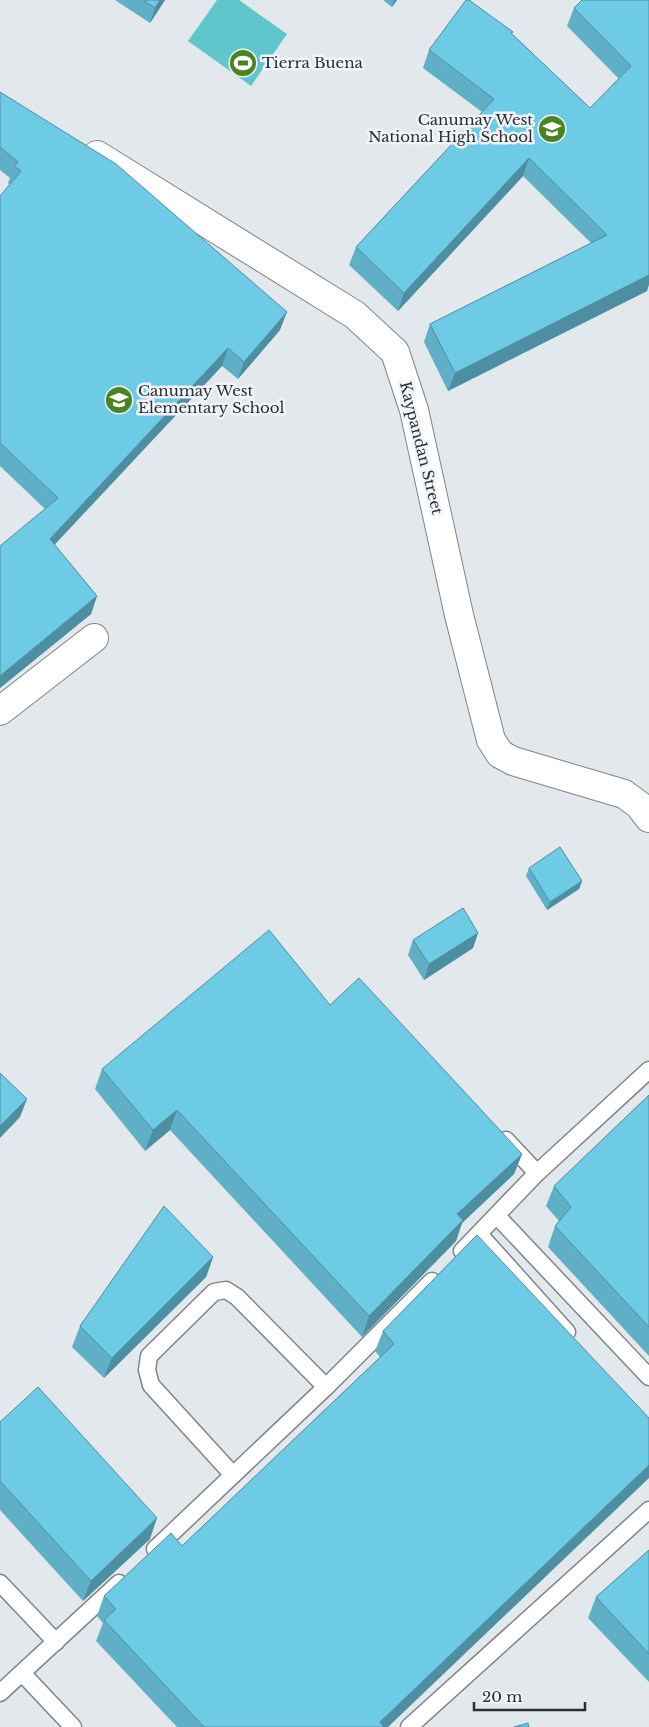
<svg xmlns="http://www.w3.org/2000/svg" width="649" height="1727" font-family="'Libre Baskerville',serif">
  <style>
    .water { fill: #5fc7cb }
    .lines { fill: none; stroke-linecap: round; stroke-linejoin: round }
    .service-casing { stroke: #808488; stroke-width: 19 }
    .minor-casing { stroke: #808488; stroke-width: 30 }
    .service { stroke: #fff; stroke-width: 16 }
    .minor { stroke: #fff; stroke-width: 28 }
    .wall { fill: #5fafc6 }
    .shaded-wall { fill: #4d8ea1 }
    .building { fill: #6ecbe6; stroke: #4d8ea1 }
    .labels { text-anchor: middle; stroke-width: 5; stroke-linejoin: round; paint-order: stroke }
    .poi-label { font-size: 15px; fill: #2c2e30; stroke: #f0f5f9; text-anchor: start }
    .street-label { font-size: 15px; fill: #2c2e30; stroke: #f0f5f9 }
  </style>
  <rect width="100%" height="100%" fill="#e3e8ec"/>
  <path class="water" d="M217,0H239L287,34L251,86L188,41Z"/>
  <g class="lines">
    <defs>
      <g id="service">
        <path d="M506,1140L537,1173"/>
        <path d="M497,1216L649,1377"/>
        <path d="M479,1234L567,1332"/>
        <path d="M462,1251L537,1173L649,1070"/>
        <path d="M233,1475L151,1385L147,1370L149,1356L214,1292L226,1290L237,1297L326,1387"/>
        <path d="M155,1549L326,1387L432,1281"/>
        <path d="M0,1583L56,1642"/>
        <path d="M22,1673L73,1727"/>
        <path d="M0,1693L119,1583"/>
        <path d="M409,1727L649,1510"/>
      </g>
      <g id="minor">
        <path d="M97,155L355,315L395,352L414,410L459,615L491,740L500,754L513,761L624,794L639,805L649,818"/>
        <path d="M0,711L94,638"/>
      </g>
    </defs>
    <use href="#service" class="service-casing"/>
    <use href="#minor" class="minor-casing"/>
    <use href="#service" class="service"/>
    <use href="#minor" class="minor"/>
  </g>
  <g class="wall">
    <path d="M115,0H165L150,23Z"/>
    <path d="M383,0H397L392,7Z"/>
    <path d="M649,0V284L647,291L448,391L424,342L430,324L591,243L523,176L398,311L349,265L356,247L482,112L423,68L429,50L512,34L590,108L619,79L567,26L574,8Z"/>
    <path d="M0,92L280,330L238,379L222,366L54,545L97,596L91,614L0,688L45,509L0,466V196L10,185L8,183L10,178L0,170Z"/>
    <path d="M529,868L582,881L579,889L547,910L526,876Z"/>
    <path d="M478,933L473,948L424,980L408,955L413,940Z"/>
    <path d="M330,1005L522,1154L514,1174L462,1223L456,1241L362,1337L170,1130L145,1151L95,1089L102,1069Z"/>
    <path d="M649,1095V1356L548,1247L555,1226L559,1221L546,1206L554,1186Z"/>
    <path d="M477,1235L388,1727H177L96,1641L103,1623L97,1616L104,1596L182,1546L380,1357L375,1351L383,1331Z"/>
    <path d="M213,1257L206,1277L104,1378L72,1347L80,1326Z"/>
    <path d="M0,1422L150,1539L83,1601L0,1510Z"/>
    <path d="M649,1550V1682L588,1618L596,1597Z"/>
  </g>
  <g class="shaded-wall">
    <path d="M160,0H165L150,23L155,8Z"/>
    <path d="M394,0H397L392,7Z"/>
    <path d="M529,158L523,176L398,311L404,293Z"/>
    <path d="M649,266V284L647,291L448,391L455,373Z"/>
    <path d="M287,312L280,330L238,379L244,362Z"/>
    <path d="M228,348L222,366L43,557L50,539Z"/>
    <path d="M97,596L91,614L0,688V676Z"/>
    <path d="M582,881L579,889L547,910L550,902Z"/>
    <path d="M478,933L473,948L424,980L429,964Z"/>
    <path d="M27,1099L20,1117L0,1138V1126Z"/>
    <path d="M177,1110L170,1130L145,1151L153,1130Z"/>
    <path d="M522,1154L514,1174L462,1223L456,1241L362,1337L369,1316L457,1214Z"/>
    <path d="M213,1257L206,1277L104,1378L112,1358Z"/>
    <path d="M649,1465V1478L388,1727H378L380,1722Z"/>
    <path d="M157,1518L150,1539L83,1601L91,1581Z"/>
  </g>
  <g class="building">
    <path d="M143,0H160L155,8Z"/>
    <path d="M466,0H469L513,32L511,33L590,108L631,66L574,8L582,0H649V275L455,373L430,324L607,235L529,158L404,293L356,247L494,99L429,50Z"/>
    <path d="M0,92L116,164L287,312L244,362L228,348L50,539L97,596L0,676V546L58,498L0,443V196L21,171L14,166L18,162L0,147Z"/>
    <path d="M560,847L582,881L550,902L529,868Z"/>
    <path d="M463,908L478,933L429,964L413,940Z"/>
    <path d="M269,930L330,1005L359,978L522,1154L457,1214L463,1220L369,1316L177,1110L153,1130L102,1069Z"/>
    <path d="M0,1073L27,1099L0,1126Z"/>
    <path d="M649,1095V1327L555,1226L571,1207L554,1186Z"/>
    <path d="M164,1206L213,1257L112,1358L80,1326Z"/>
    <path d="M477,1235L649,1418V1465L380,1722L384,1727H204L104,1620L116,1609L104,1596L171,1533L182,1546L394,1344L383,1331Z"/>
    <path d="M38,1387L157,1518L91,1581L0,1481V1422Z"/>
    <path d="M649,1550V1654L596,1597Z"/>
    <path d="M528,1723L529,1727H514Z"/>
  </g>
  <defs>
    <symbol id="stadium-disc" viewBox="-11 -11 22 22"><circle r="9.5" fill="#498421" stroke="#f0f5f9"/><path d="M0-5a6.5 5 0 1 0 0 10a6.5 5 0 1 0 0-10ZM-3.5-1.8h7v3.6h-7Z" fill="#fff"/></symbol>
    <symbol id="school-disc" viewBox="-11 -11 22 22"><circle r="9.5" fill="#498421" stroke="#f0f5f9"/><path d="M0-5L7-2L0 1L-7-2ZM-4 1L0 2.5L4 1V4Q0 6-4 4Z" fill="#fff"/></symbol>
  </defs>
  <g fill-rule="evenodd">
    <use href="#stadium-disc" x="227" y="47" width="32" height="32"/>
    <use href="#school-disc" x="536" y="113" width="32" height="32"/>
    <use href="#school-disc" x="103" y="384" width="32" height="32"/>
  </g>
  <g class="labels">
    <g class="poi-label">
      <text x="262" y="68">Tierra Buena</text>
      <text x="533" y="125" text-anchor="end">Canumay West<tspan x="533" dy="17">National High School</tspan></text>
      <text x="138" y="396">Canumay West<tspan x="138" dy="17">Elementary School</tspan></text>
    </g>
    <g class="street-label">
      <text transform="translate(421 448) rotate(76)" y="5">Kaypandan Street</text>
    </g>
  </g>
  <path d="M474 1702v8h111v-8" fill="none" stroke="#2c2e30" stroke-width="2.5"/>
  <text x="482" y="1702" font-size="15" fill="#2c2e30" stroke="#f0f5f9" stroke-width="4" paint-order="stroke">20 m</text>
</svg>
